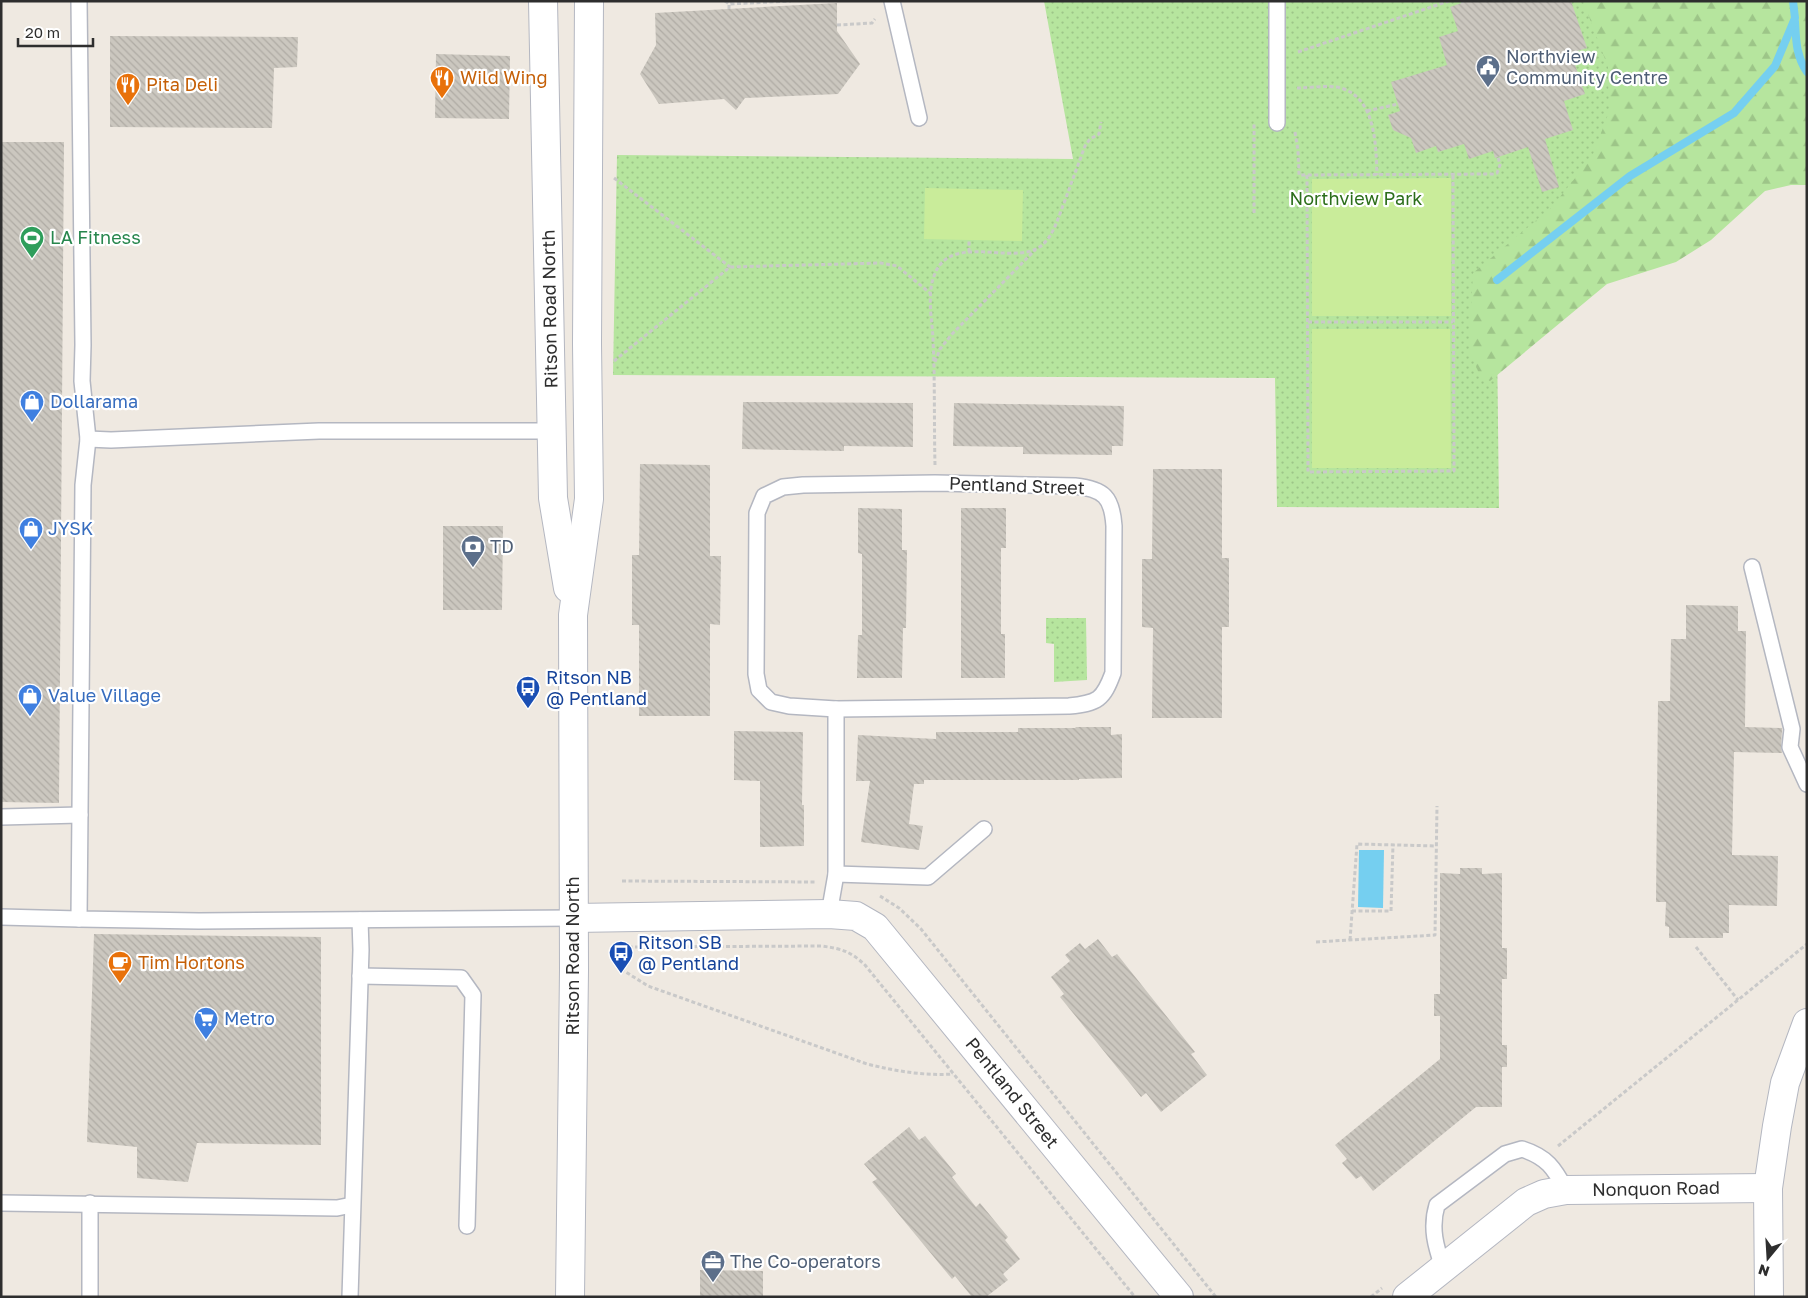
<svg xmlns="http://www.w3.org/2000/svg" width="1808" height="1298" font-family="'Golos Text',sans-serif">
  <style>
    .grass { fill: url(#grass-dots) }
    .forest { fill: url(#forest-firs) }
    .pitch { fill: #c9ec9a }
    .water { fill: #75cff0 }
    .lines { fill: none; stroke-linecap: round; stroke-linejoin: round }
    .stream { stroke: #75cff0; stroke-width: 8 }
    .building { fill: url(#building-back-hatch) }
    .lane-casing { stroke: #b4b7c1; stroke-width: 18 }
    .street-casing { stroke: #b4b7c1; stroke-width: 30 }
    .secondary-casing { stroke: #b4b7c1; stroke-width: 30 }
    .path { stroke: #c9c9c9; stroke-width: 3; stroke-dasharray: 4 2.5; stroke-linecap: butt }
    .lane { stroke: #fff; stroke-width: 15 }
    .street { stroke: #fff; stroke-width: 28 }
    .secondary { stroke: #fff; stroke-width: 28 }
    .labels { text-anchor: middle; stroke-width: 4.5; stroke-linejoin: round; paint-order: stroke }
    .service-label { font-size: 18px; fill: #4e5e75; stroke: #fff; text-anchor: start }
    .food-label { font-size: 18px; fill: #c56008; stroke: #fff; text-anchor: start }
    .park-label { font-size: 18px; fill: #2c6e1b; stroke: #fff }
    .leisure-label { font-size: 18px; fill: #27864d; stroke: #fff; text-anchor: start }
    .street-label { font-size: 18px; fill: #2e2e2e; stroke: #fff }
    .shop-label { font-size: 18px; fill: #366cbe; stroke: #fff; text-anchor: start }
    .transit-label { font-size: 18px; fill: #164399; stroke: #fff; text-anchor: start }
  </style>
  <defs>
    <pattern id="grass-dots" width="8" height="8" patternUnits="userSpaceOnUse" patternTransform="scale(1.25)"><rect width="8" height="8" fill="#b6e59e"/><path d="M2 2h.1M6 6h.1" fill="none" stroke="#9dc588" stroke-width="1.8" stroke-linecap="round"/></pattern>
    <pattern id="forest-firs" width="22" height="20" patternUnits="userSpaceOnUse" patternTransform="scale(1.25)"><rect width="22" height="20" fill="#b6e59e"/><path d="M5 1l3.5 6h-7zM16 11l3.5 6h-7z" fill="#9dc588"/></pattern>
    <pattern id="building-back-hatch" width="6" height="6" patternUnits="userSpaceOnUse" patternTransform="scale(1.25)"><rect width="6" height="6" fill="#cbc7bf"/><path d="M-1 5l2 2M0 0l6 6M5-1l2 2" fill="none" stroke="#afaba4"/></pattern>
  </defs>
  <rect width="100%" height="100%" fill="#efe9e1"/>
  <g class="grass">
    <path d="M1044,1H1807V185H1732L1497,339L1499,508L1277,507L1275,378L613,375L617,155L1073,159Z"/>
    <path d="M1046,618H1086L1087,680L1054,682V644L1046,643Z"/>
  </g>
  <path class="forest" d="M1583,1H1807V184L1791,185L1765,191L1711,240L1676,262L1607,284L1490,381L1480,376L1469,349L1473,273L1551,208L1592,157L1609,112L1608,67Z"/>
  <g class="pitch">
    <path d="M1451,178V316H1312V179Z"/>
    <path d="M925,188L1023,190L1022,241L924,239Z"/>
    <path d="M1312,329H1450L1451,468H1312Z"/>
  </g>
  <path class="water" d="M1359,850H1384L1383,908L1358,907Z"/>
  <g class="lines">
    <g class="stream">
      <path d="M1795,22C1796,40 1796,56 1807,72"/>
      <path d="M1497,280L1630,176L1734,113L1775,66L1795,18L1793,1"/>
    </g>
  </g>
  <g class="building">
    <path d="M1467,1H1571L1587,48L1571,53L1585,94L1564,101L1573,130L1545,139L1559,187L1542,192L1528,147L1495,158L1493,151L1469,159L1464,144L1438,152L1436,146L1416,153L1411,138L1393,130L1388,115L1400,111L1391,82L1447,65L1439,37L1458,31L1450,7Z"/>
    <path d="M837,3V31L860,64L838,94L745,98L736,110L724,99L659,104L640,74L656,45L655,13Z"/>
    <path d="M110,36L298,37L297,67L274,68L272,128L110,127Z"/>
    <path d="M436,54L510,56L509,119L435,118Z"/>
    <path d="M1,142H64L59,803L1,802Z"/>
    <path d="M743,402L913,403V447L844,446V451L742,449Z"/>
    <path d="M954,403L1124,406L1123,446H1112V455L1023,454V447L953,446Z"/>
    <path d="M640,464L710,465V556H721L720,625L710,624V716H639V625H632V555H639Z"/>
    <path d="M1153,469H1222V558H1229V627H1222V718H1152L1153,628L1142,627V559H1152Z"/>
    <path d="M858,508L902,509V550H907L906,628H903L902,678H857L858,635H862V554L858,553Z"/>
    <path d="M961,508H1006V548H1001V634H1005V678H961Z"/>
    <path d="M443,526H503L502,610H443Z"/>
    <path d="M1686,605L1738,606V631H1746L1745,727L1782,728V730L1781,746L1782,753L1734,752L1732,855L1778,856L1777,906L1729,905V933H1723V938H1669V927L1665,926L1666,902H1656L1658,701H1670L1671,639H1686Z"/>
    <path d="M1076,727H1111V735L1122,734V778L1079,779V780H924V784H914L909,824L923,826L919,850L861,842L870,781H856L858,735L936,739V732H1018V728H1075Z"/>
    <path d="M734,731L803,732L802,805H804V846L760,847V781L734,780Z"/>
    <path d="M1460,868H1482V874L1502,873V948H1507V979H1502V1045H1507V1067H1502V1107H1476L1373,1191L1361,1176L1356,1179L1342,1163L1347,1159L1335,1145L1440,1059V1016H1434V994H1440V873L1460,874Z"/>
    <path d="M94,934L321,937V1145L197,1143L188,1182L137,1178V1147L87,1142Z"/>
    <path d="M1098,939L1112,957L1117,954L1195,1052L1191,1054L1207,1075L1161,1112L1146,1093L1141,1097L1060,997L1064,994L1051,977L1070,961L1065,955L1080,943L1085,949Z"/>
    <path d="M909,1127L919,1140L925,1136L956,1174L952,1177L976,1207L980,1203L1008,1237L1005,1240L1020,1259L1003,1274L1008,1280L986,1297H972L955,1276L952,1279L872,1182L877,1179L864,1164Z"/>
    <path d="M700,1270L763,1271V1297H700Z"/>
  </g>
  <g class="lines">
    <defs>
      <g id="lane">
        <path d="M79,1L83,345L82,381L88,439L83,485L79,919L199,921L574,918"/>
        <path d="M892,1L919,118"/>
        <path d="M1277,123V1"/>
        <path d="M88,439L111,440L319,431H553"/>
        <path d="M935,483L1075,486C1104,489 1112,497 1114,526L1113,673C1103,700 1098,703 1069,706L836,709L789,706L771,702L759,690L756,674L757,513L764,496L783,487L803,485Z"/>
        <path d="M1752,567L1792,729L1790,747L1807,784"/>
        <path d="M1,817L80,815"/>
        <path d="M836,874L928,877L984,829"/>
        <path d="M829,914L836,874V709"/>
        <path d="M1,917L79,919"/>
        <path d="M360,976L461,978L473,995L467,1226"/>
        <path d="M1,1203L337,1208L352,1205"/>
        <path d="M1443,1268C1436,1247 1430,1228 1437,1205L1505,1154L1522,1149C1547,1157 1554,1168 1566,1190"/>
        <path d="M90,1297V1203"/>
        <path d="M350,1297L361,950L360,920"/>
      </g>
      <g id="street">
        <path d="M574,918L829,914L856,916L875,927L1179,1297"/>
        <path d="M1407,1297L1526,1202L1544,1194L1566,1190L1768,1188"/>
        <path d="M1769,1297L1768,1188L1777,1126L1785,1083L1807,1023"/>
      </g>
      <g id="secondary">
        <path d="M543,1L553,498L568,588"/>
        <path d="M570,1297L574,970L573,615L589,499L587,344L589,1"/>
      </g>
    </defs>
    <use href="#lane" class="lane-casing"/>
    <use href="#street" class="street-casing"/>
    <use href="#secondary" class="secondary-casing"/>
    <g class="path">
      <path d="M725,1L729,4L732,1"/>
      <path d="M1462,1L1463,3"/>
      <path d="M1564,1V2"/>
      <path d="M729,9V4L791,1"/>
      <path d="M837,25L872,23L875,19"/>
      <path d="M1298,52L1449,1"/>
      <path d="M1297,88C1312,88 1330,84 1344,89C1376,101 1376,147 1377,175"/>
      <path d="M1367,111L1398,104"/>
      <path d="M1295,132L1298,150L1299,175L1494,174L1497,173L1500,165L1498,157"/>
      <path d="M1307,175L1308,472L1454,471L1453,174"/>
      <path d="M614,178L730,267"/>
      <path d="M1254,213V123"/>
      <path d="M969,252V240"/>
      <path d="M1308,322H1453"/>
      <path d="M614,361L730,267L881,263L897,266L930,293"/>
      <path d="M935,362L940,349L952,334L1035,250"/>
      <path d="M935,465C934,423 935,381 933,339C932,317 926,292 936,271C956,231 1023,271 1046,241C1055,231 1059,215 1064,203C1071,184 1078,165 1085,146L1090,139L1099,134L1101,122"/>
      <path d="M622,881L816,882"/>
      <path d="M880,896L899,908L921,929L1216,1297"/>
      <path d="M1352,911H1391L1393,844"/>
      <path d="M1350,940L1357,844L1436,846"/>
      <path d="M1316,942L1435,935L1437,806"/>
      <path d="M622,947L822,946C842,949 850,951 865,965L1135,1297"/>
      <path d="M1696,947L1738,1000"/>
      <path d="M621,969L648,986L867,1064C896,1071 923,1076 953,1074"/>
      <path d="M1558,1146L1807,944"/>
      <path d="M1371,1297L1382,1288"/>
    </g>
    <use href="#lane" class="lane"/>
    <use href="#street" class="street"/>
    <use href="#secondary" class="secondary"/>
  </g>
  <defs>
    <symbol id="civic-pin" viewBox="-11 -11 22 30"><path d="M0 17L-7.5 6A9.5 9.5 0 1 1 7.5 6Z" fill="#5c6f8a" stroke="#fff"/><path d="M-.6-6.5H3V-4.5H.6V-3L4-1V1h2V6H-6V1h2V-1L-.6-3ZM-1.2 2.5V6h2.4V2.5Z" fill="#fff"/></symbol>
    <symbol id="restaurant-pin" viewBox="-11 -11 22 30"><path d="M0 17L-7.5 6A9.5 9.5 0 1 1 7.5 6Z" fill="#e8710a" stroke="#fff"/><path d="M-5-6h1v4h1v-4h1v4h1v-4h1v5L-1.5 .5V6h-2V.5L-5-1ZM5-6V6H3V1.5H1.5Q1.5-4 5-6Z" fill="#fff"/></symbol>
    <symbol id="stadium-pin" viewBox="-11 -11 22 30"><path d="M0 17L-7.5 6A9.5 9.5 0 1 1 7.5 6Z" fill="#2e9e5b" stroke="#fff"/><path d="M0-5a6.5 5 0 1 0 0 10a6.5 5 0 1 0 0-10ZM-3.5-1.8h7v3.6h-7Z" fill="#fff"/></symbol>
    <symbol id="shop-pin" viewBox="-11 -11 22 30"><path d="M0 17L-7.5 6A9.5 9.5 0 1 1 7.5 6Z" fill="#3f7fe0" stroke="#fff"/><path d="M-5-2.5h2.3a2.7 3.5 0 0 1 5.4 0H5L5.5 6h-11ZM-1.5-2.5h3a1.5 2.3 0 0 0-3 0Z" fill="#fff"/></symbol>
    <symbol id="bank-pin" viewBox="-11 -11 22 30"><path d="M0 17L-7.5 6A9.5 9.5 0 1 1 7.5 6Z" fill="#5c6f8a" stroke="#fff"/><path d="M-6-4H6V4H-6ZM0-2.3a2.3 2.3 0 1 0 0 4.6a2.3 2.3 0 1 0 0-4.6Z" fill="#fff"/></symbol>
    <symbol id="bus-pin" viewBox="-11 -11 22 30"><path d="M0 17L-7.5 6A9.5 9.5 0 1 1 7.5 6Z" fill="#1a4fb4" stroke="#fff"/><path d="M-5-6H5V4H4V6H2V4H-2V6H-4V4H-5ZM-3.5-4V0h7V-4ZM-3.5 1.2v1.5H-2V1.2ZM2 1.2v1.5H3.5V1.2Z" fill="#fff"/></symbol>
    <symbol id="cafe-pin" viewBox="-11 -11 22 30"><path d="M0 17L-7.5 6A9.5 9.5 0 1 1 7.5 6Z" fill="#e8710a" stroke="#fff"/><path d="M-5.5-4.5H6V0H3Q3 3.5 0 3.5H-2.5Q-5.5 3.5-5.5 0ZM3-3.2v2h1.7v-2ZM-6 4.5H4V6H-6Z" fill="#fff"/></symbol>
    <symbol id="supermarket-pin" viewBox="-11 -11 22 30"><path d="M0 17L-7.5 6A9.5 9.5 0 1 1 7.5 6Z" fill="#3f7fe0" stroke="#fff"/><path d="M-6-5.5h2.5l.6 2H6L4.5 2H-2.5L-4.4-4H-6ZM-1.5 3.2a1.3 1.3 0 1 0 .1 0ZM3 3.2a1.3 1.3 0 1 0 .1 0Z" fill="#fff"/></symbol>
    <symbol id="office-pin" viewBox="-11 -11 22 30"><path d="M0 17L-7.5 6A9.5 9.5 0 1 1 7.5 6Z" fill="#5c6f8a" stroke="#fff"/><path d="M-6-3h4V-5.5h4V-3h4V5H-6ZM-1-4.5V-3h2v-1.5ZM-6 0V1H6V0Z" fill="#fff"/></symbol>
  </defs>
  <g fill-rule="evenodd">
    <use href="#civic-pin" x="1474" y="53" width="28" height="38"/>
    <use href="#restaurant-pin" x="428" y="64" width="28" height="38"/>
    <use href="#restaurant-pin" x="114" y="71" width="28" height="38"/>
    <use href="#stadium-pin" x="18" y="224" width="28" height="38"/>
    <use href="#shop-pin" x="18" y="388" width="28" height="38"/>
    <use href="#shop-pin" x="17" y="515" width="28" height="38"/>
    <use href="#bank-pin" x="459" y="533" width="28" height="38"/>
    <use href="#bus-pin" x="514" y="674" width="28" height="38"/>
    <use href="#shop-pin" x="16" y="682" width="28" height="38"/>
    <use href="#bus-pin" x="607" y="939" width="28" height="38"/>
    <use href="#cafe-pin" x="106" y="949" width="28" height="38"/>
    <use href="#supermarket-pin" x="192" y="1005" width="28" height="38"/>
    <use href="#office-pin" x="699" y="1248" width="28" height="38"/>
  </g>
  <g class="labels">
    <g class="service-label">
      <text x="1506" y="63">Northview<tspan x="1506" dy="21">Community Centre</tspan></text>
      <text x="490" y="553">TD</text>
      <text x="730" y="1268">The Co-operators</text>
    </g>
    <g class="food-label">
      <text x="460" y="84">Wild Wing</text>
      <text x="146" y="91">Pita Deli</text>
      <text x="138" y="969">Tim Hortons</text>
    </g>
    <g class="park-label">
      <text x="1356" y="205">Northview Park</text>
    </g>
    <g class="leisure-label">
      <text x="50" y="244">LA Fitness</text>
    </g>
    <g class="street-label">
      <text transform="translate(550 309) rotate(-91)" y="6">Ritson Road North</text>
      <text transform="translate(1017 486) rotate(2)" y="6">Pentland Street</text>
      <text transform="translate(573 956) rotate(-90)" y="6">Ritson Road North</text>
      <text transform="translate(1012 1093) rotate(51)" y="6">Pentland Street</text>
      <text transform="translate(1656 1189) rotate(-1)" y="6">Nonquon Road</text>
    </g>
    <g class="shop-label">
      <text x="50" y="408">Dollarama</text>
      <text x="48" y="535">JYSK</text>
      <text x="48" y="702">Value Village</text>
      <text x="224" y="1025">Metro</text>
    </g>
    <g class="transit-label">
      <text x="546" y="684">Ritson NB<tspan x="546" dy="21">@ Pentland</tspan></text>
      <text x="638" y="949">Ritson SB<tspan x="638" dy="21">@ Pentland</tspan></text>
    </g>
  </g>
  <rect width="1808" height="1298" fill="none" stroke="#2e2e2e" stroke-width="5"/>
  <g transform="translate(1768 1258) rotate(198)" stroke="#ffffff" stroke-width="4" paint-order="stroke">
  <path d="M0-4L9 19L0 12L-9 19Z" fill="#2e2e2e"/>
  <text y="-8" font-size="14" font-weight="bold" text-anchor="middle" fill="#2e2e2e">N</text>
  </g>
  <path d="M18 38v8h75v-8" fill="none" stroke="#2e2e2e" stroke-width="2.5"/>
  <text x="25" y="38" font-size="15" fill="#2e2e2e" stroke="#ffffff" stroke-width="4" paint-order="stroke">20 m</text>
</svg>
